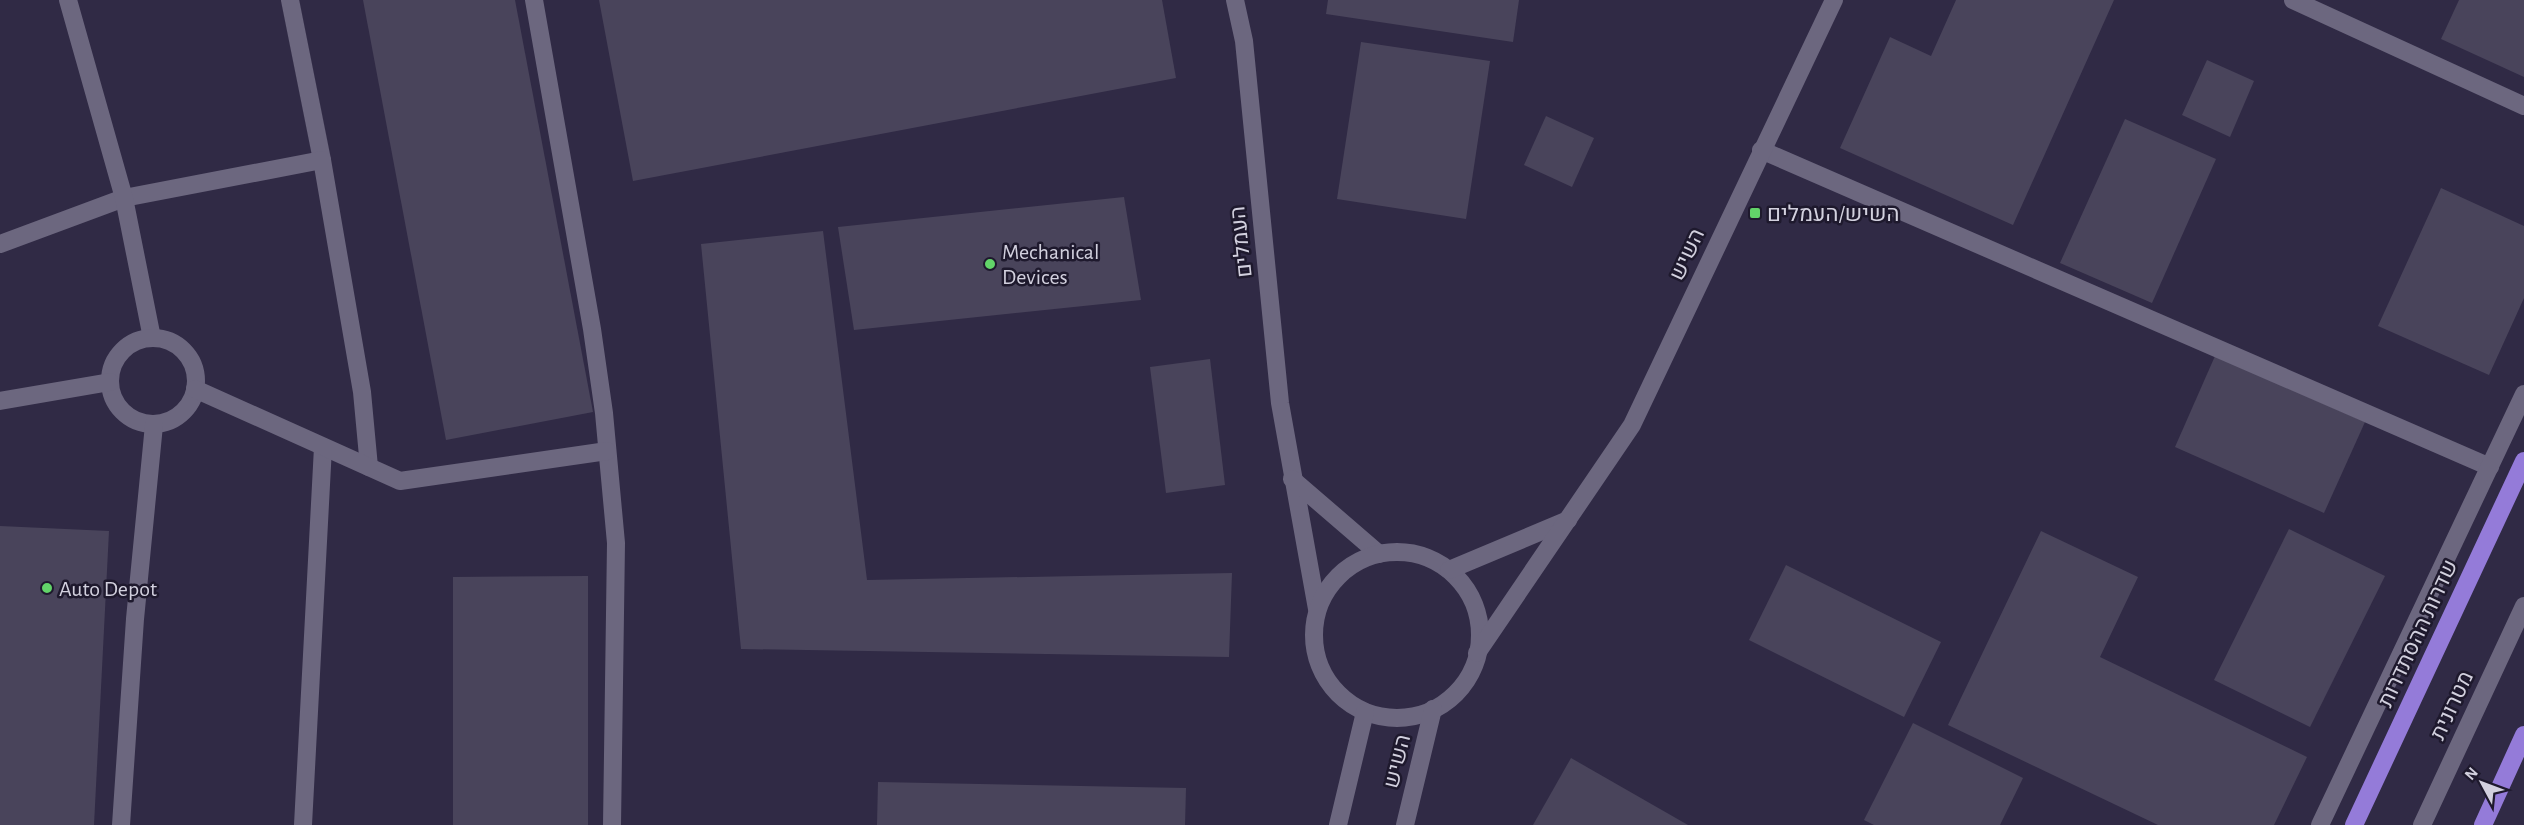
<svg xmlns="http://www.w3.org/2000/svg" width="2524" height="825" font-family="'Alegreya Sans',Heebo,sans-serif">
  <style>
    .built { fill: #302a45 }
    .building { fill: #49445b }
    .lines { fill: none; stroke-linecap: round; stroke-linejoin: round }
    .lane { stroke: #6c677f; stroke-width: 18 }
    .street { stroke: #6c677f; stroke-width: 18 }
    .highway { stroke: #947bd9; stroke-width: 18 }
    .poi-dot { fill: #62d469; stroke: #1e192d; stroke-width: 2 }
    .labels { text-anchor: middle; stroke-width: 5; stroke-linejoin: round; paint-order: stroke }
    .poi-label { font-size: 22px; fill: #d2d0de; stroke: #1e192d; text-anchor: start }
    .street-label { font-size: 22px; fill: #d2d0de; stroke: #1e192d }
  </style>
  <rect width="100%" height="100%" fill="#272237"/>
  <rect class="built" x="0" y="0" width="2524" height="825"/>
  <g class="building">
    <path d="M363,0H515L593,412L446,440Z"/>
    <path d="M599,0H1162L1176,78L633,181Z"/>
    <path d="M1328,0H1519L1513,42L1326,14Z"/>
    <path d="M1956,0H2114L2013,225L1840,148L1890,37L1931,56Z"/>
    <path d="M2459,0H2524V77L2441,39Z"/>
    <path d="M1361,42L1490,61L1466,219L1337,199Z"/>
    <path d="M2207,60L2254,81L2230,137L2182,115Z"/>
    <path d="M1546,116L1594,138L1572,187L1524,165Z"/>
    <path d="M2125,119L2216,159L2152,303L2060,263Z"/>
    <path d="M2441,188L2524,226V298L2489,375L2378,326Z"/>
    <path d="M1124,197L1141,300L854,330L838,227Z"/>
    <path d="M823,231L867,580L1232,573L1229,657L741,649L701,244Z"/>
    <path d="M2215,356L2365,422L2324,513L2175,447Z"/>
    <path d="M1210,359L1225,485L1166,493L1150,367Z"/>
    <path d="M0,526L109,531L94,825H0Z"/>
    <path d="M2289,529L2385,576L2310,727L2214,680Z"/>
    <path d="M2041,531L2138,577L2100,657L2307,757L2274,825H2158L1948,725Z"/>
    <path d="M1786,565L1941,642L1904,717L1749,640Z"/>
    <path d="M588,576V825H453V577Z"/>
    <path d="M1913,723L2023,778L2000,825H1874L1864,820Z"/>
    <path d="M1571,758L1688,825H1533Z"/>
    <path d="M878,782L1186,788L1185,825H877Z"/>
  </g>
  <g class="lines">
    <g class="lane">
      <path d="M290,0L322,160"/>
      <path d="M534,0L592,329L604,413L616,543L612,825"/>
      <path d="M2293,0L2524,106"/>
      <path d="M1761,150L2490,467"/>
      <path d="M0,244L124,198L322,160L362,392L369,467"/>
      <path d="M303,825L323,447"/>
      <path d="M2320,825L2524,394"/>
      <path d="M2422,825L2524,606"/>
    </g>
    <g class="street">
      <path d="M68,0L124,198L152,338"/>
      <path d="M1235,0L1244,41L1280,403L1317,609"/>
      <circle cx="153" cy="381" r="43"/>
      <path d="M195,389L400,481L607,451"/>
      <path d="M0,401L110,382"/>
      <path d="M1292,479L1379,554"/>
      <circle cx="1397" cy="635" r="83"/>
      <path d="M1449,570L1568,520"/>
      <path d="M1477,653L1632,425L1834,0"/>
      <path d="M121,825L135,619L154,425"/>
      <path d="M1338,825L1365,712"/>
      <path d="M1405,825L1433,709"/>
    </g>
    <g class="highway">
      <path d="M2354,825L2524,461"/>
      <path d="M2483,825L2524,735"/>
    </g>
  </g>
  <g class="poi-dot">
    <rect x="1749" y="207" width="12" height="12" rx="3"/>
    <circle cx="990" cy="264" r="6"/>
    <circle cx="47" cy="588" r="6"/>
  </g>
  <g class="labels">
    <g class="poi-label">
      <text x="1767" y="221">השיש/העמלים</text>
      <text x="1002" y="259">Mechanical<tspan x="1002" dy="25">Devices</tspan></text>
      <text x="59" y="596">Auto Depot</text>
    </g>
    <g class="street-label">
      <text transform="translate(1240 242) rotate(-96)" y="8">העמלים</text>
      <text transform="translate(1686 254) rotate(-65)" y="8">השיש</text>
      <text transform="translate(2417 633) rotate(-65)" y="8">שדרות ההסתדרות</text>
      <text transform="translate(2451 705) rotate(-65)" y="8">מטרונית</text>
      <text transform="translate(1396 761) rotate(-76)" y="8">השיש</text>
    </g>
  </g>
  <g transform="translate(2482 783) rotate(311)" stroke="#1e192d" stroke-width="4.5" paint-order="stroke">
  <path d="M0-4.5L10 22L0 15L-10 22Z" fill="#d2d0de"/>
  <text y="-9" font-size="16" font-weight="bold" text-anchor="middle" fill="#d2d0de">N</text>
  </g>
</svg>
